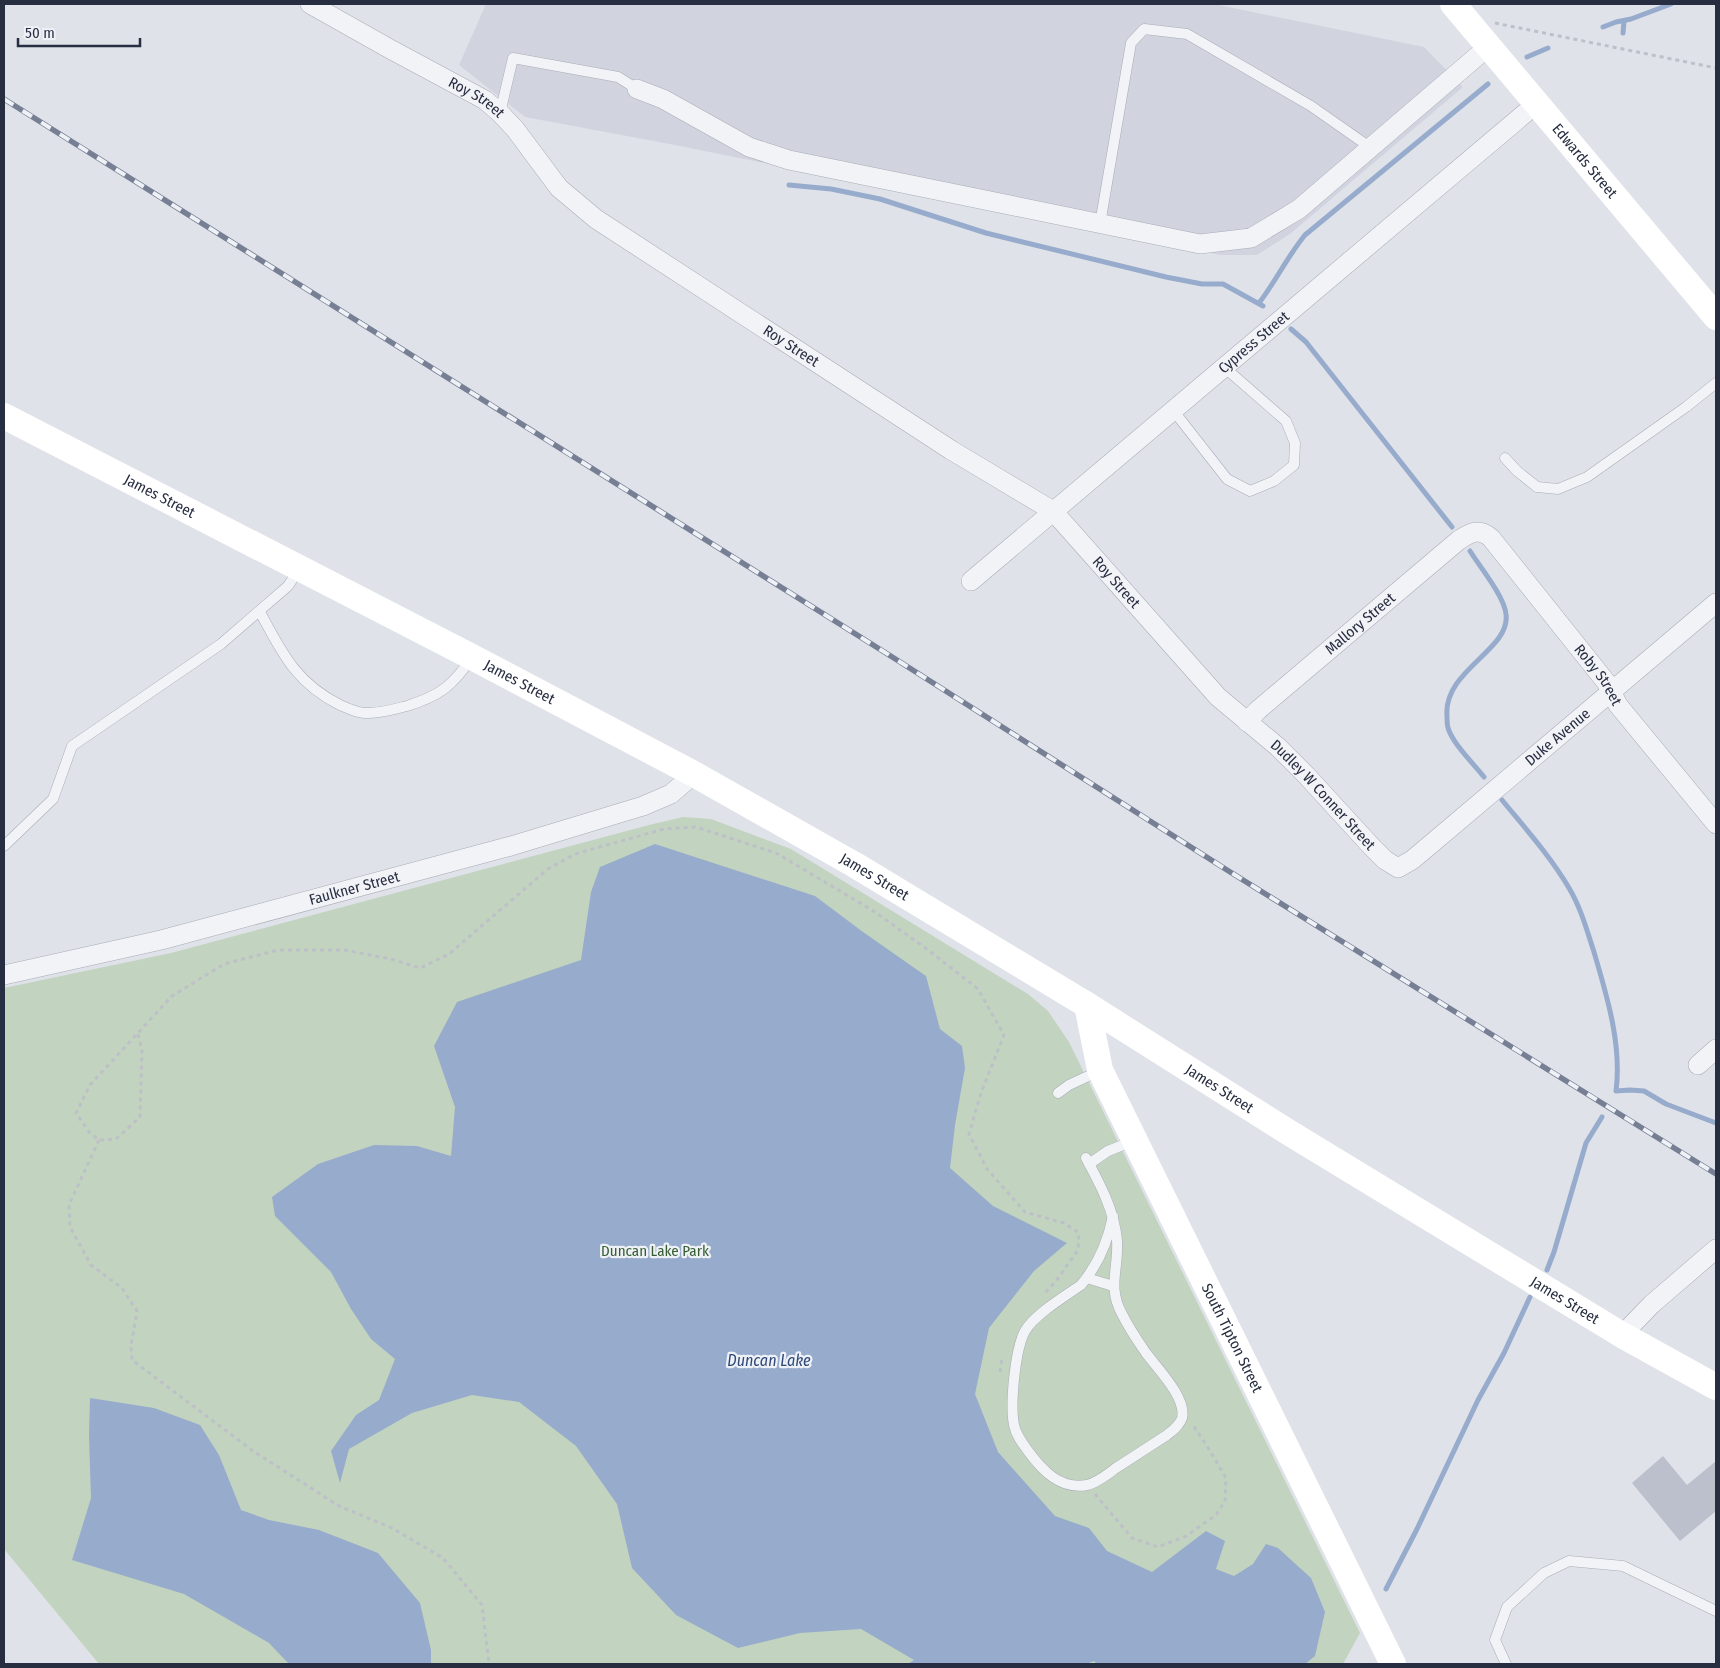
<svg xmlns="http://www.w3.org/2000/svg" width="1720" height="1668" font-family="'Fira Sans Condensed',sans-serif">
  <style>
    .built { fill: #d1d4de }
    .green { fill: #c2d4bf }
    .water { fill: #97abcc }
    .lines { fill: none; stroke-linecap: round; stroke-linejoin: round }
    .stream { stroke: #97abcc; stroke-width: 5 }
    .building { fill: #bcc0cc }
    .lane-casing { stroke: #a8acb7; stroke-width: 11 }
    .street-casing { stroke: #a8acb7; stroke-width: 20 }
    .path { stroke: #bdc0c8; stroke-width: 3; stroke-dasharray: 4 4; stroke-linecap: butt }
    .lane { stroke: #f2f3f7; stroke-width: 10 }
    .street { stroke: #f2f3f7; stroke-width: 19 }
    .secondary { stroke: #fff; stroke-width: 26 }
    .rail-casing { stroke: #777f94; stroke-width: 5.5 }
    .rail { stroke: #eef1f6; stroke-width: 4; stroke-dasharray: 11; stroke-linecap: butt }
    .labels { text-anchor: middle; stroke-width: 4.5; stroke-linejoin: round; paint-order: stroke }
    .street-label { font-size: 15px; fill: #272e41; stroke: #eef1f6 }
    .park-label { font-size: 15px; fill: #375e33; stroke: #eef1f6 }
    .water-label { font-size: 16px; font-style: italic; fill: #2e4878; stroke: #eef1f6 }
  </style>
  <rect width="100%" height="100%" fill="#dfe2e9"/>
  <path class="built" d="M486,4H1214L1424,47L1463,87L1290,234L1257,255H1221L675,145L525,117L459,65Z"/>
  <path class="green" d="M683,817L711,819L791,849L1028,994L1048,1011L1069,1042L1360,1633L1343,1664H99L4,1549V988L171,953L649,825Z"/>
  <g class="water">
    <path d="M655,844L815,896L863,932L926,976L940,1029L962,1046L965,1068L955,1125L950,1168L993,1206L1067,1243L1034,1271L989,1328L975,1394L998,1452L1055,1516L1089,1528L1107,1551L1152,1572L1206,1531L1225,1541L1216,1569L1234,1576L1253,1564L1266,1544L1278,1548L1311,1578L1325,1612L1315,1656L1305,1664H1097L1094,1661L1086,1664H908L914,1660L861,1629L800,1633L738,1648L676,1615L632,1568L617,1504L576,1446L519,1402L472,1395L412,1413L349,1449L340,1483L331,1451L356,1415L379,1400L395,1359L371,1339L351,1309L331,1272L275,1216L272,1197L318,1164L374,1145L417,1146L451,1156L455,1107L434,1046L457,1002L581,960L591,892L600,867Z"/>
    <path d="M90,1398L154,1408L200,1425L219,1455L241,1510L269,1520L319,1530L378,1553L420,1603L431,1650V1664H289L269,1643L184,1594L72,1560L91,1498L89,1436Z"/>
  </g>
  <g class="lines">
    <g class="stream">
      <path d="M1603,27L1616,22L1631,19L1671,4"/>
      <path d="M1623,33L1624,21"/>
      <path d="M1527,57L1548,48"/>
      <path d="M789,185L831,189L880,199L986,233L1166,277L1202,284H1223L1263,306"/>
      <path d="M1259,303C1276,281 1287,257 1305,235L1488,84"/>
      <path d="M1291,329L1306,342L1452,527"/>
      <path d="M1470,551C1480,567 1504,596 1506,614C1511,650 1443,670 1447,716C1447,720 1447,724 1448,728C1453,744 1473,763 1484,777"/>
      <path d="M1502,800C1525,828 1551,857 1569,888C1581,908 1587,931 1594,952C1607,996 1622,1045 1616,1091L1630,1090L1644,1091L1666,1104L1716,1123"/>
      <path d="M1547,1270L1554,1252L1586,1143L1602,1117"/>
      <path d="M1386,1589L1417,1529L1478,1400L1504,1353L1530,1297"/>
    </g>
  </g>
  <path class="building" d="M1663,1456L1687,1485L1716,1461V1511L1680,1541L1632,1483Z"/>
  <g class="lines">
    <defs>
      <g id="lane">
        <path d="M500,113L513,58L618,77L637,89"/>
        <path d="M1100,224L1131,43L1144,29L1187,34L1311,106L1371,148"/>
        <path d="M1173,410L1227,479L1250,491L1274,481L1294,465L1295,443L1286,421L1224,367"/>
        <path d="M1505,458L1517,471L1537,487L1558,489L1587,477L1686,407L1716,383"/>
        <path d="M260,612C282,653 296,683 340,705C349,709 359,714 369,713C382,713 395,709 407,706C439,696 453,686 472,657"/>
        <path d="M4,846L53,799L72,746L221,644L288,586L299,569"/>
        <path d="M1058,1093L1069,1085L1099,1071"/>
        <path d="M1086,1158C1100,1184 1114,1210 1117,1240C1119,1268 1107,1287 1122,1314C1129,1328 1137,1340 1146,1353C1157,1368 1187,1398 1182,1418C1180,1425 1173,1430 1167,1435C1150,1446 1133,1457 1116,1468C1108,1474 1097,1483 1087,1485C1060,1490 1042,1470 1028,1451C1022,1443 1016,1435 1014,1425C1010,1404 1015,1349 1025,1331C1034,1315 1065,1296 1081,1285C1097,1266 1108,1241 1113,1216"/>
        <path d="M1089,1164L1108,1151L1133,1141"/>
        <path d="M1087,1278L1113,1286"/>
        <path d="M1506,1664L1495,1640L1507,1607L1544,1573L1569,1561L1623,1566L1716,1611"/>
      </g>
      <g id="street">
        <path id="s1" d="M310,4L390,49L485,100L500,113L515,129L559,188L596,219L951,450L1053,511L1218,697L1278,747L1306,775L1371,846L1385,860L1398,868L1412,860L1424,850L1716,603"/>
        <path d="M637,89L663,99L749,147L789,160L1200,244L1251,238L1299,209L1489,46"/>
        <path id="s2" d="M971,581L1536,104"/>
        <path id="s3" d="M1247,722L1258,710L1459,540C1471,532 1479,528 1491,538L1606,682L1618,705L1716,824"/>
        <path id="s4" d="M4,975L161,940L511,846L643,806L671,794L694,774"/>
        <path d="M1698,1065L1716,1049"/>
        <path d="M1622,1335L1652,1304L1716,1249"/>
      </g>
    </defs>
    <use href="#lane" class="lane-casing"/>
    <use href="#street" class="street-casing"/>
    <g class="path">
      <path d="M1495,23L1716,68"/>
      <path d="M138,1034L142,1051L140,1117L116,1139L99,1140L89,1132L76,1113L90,1085L172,996L224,964L278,950H345L391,959L420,968L449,954L548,869L575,854L664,829L696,827L776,853L872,910L927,949L978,989L1004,1035L981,1093L969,1134L987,1169L1025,1212L1064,1223L1079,1233L1078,1250L1056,1281L1044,1294"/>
      <path d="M99,1140L69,1205L70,1227L91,1265L122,1288L137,1311L131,1346L132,1360L253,1451L339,1506L392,1528L443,1558L482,1605L489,1664"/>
      <path d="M1000,1372L1002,1358"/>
      <path d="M1095,1494L1132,1538L1158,1547L1186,1536L1216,1515L1225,1501L1226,1478L1207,1446L1193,1425"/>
    </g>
    <use href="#lane" class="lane"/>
    <use href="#street" class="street"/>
    <g class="secondary">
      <path id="s5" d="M1453,4L1716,317"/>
      <path id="s6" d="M4,416L472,657L694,774L855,865L1087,1005L1288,1132L1622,1335L1716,1387"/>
      <path id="s7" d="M1087,1005L1100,1070L1393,1664"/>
    </g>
    <defs>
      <path id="rail" d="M4,99L897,660L1227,870L1716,1174"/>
    </defs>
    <use href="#rail" class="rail-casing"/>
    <use href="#rail" class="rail"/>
  </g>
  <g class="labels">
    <g class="street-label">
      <text dy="5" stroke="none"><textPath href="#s1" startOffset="191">Roy Street</textPath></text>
      <text dy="5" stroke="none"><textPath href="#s5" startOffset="205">Edwards Street</textPath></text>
      <text dy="5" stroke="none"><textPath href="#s2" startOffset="370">Cypress Street</textPath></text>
      <text dy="5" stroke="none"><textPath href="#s1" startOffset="596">Roy Street</textPath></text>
      <text dy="5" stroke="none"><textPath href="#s6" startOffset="175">James Street</textPath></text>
      <text dy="5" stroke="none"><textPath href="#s1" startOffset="1001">Roy Street</textPath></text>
      <text dy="5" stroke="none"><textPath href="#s3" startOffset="150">Mallory Street</textPath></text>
      <text dy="5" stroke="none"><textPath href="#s3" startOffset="489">Roby Street</textPath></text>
      <text dy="5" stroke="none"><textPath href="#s6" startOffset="580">James Street</textPath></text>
      <text dy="5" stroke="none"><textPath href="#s1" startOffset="1610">Duke Avenue</textPath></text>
      <text dy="5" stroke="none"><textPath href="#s1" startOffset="1298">Dudley W Conner Street</textPath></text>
      <text dy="5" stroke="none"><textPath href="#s6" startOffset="985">James Street</textPath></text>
      <text dy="5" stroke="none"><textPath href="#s4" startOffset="361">Faulkner Street</textPath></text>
      <text dy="5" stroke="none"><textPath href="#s6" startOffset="1390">James Street</textPath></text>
      <text dy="5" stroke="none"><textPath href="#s6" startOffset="1795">James Street</textPath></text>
      <text dy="5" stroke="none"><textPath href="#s7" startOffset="365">South Tipton Street</textPath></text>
    </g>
    <g class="park-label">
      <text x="655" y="1256">Duncan Lake Park</text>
    </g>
    <g class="water-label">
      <text x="769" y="1366">Duncan Lake</text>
    </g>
  </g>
  <rect width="1720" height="1668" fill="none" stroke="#272e41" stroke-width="10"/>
  <path d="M18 38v8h122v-8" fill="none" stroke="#272e41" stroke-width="2.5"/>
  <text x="25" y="38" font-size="15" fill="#272e41" stroke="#eef1f6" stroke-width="4" paint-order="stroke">50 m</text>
</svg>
